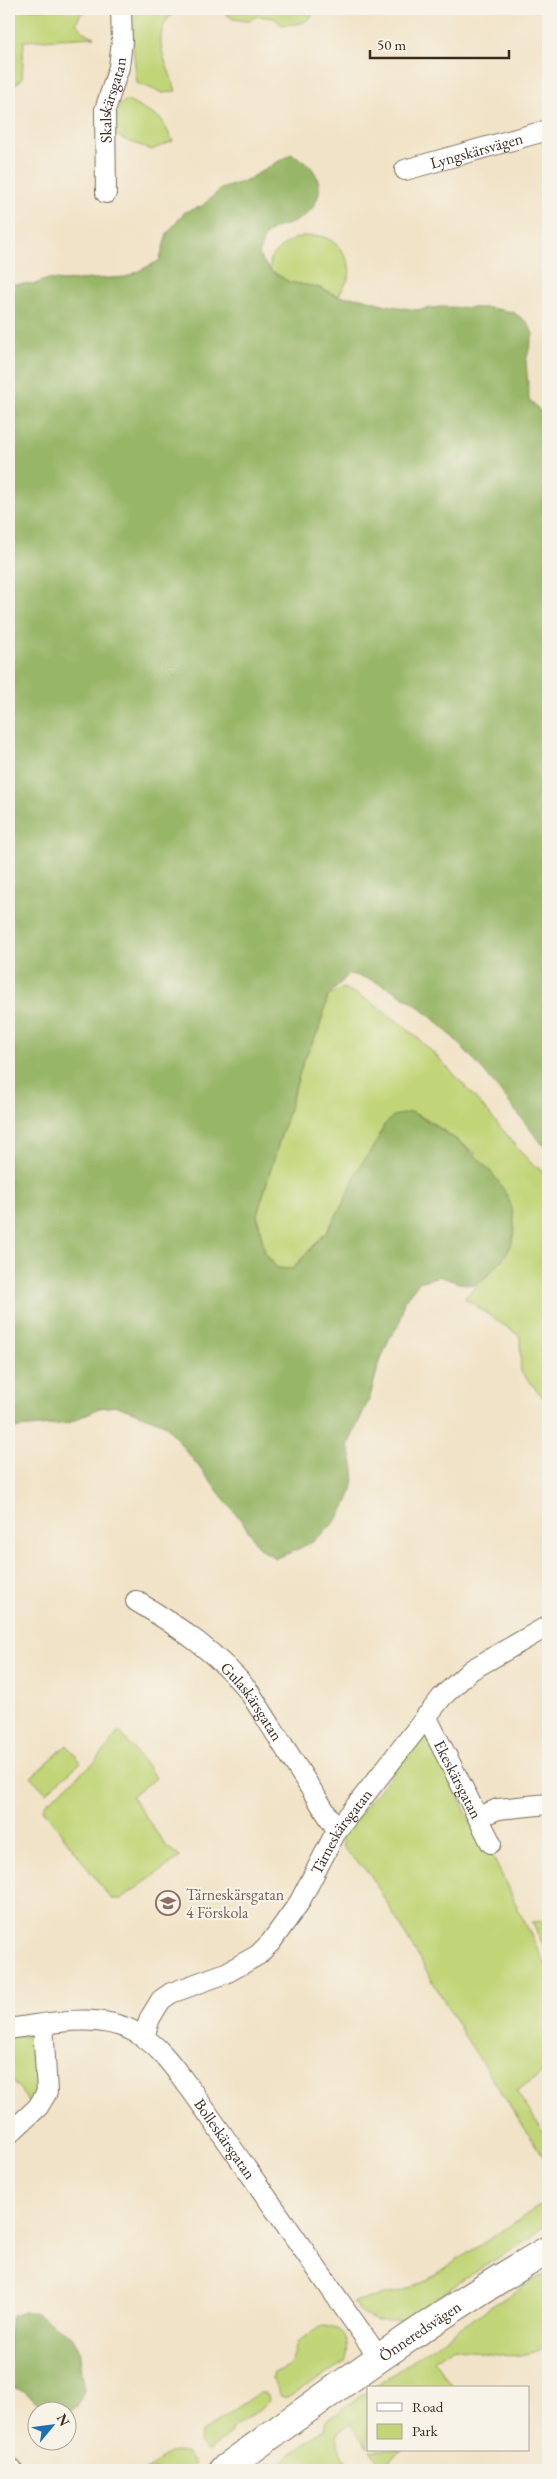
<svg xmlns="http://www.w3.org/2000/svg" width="557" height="2479" font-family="'EB Garamond',serif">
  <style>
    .green { fill: #c1d578; stroke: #7e804b }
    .forest { fill: #98b668; stroke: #6a7043 }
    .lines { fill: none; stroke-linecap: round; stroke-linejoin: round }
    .street-casing { stroke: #7b6b59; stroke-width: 22 }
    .secondary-casing { stroke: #7b6b59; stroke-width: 30 }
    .street { stroke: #fff; stroke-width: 20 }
    .secondary { stroke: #fff; stroke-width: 28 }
    .labels { text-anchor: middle; stroke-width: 4.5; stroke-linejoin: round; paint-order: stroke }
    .street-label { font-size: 16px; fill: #3b2a1e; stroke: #f7f3e8 }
    .education-label { font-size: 16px; fill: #785e54; stroke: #f7f3e8; text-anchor: start }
  </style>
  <rect width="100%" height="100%" fill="#f7f3e8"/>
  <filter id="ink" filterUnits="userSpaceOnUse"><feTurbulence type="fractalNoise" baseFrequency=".02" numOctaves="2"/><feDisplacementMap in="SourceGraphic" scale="10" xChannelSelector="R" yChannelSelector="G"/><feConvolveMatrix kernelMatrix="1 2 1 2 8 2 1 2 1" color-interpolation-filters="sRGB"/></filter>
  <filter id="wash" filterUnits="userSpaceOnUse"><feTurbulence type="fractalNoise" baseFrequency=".0096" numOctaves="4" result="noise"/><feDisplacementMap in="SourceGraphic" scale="20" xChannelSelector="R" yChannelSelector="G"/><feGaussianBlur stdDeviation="1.12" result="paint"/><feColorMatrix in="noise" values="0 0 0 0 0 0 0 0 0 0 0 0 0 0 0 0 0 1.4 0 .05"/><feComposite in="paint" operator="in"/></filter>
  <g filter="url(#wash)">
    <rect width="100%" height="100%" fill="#f1e3c7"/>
    <g class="green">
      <path d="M9,9H88L80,15L76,23L83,32L95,37L24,41L22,79L9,90Z"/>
      <path d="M129,9H178C146,33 167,62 176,91L163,93L137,83Z"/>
      <path d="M219,9H316C307,25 300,24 282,25L274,18L258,16L247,21L233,19Z"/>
      <path d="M126,100L161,119L173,141L151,150C138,143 128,143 115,134C114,120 114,109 126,100Z"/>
      <path d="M303,236C310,237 317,235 323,237C337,240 353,261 349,276C347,283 342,290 338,296L317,287L289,282L270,270V258C281,247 288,240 303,236Z"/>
      <path d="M343,988C416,1018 479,1104 531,1163L548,1175V1403L521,1372L520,1336L464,1298L495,1268L475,1153L430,1121L411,1112L384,1125L377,1141L357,1171L346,1198L328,1230L292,1269L277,1268L265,1253L257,1215L303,1062L319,1029L328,996Z"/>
      <path d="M119,1731L156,1778L131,1796L166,1846L180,1857L121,1899H111L43,1809L45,1804L97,1760Z"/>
      <path d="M424,1736L430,1739L480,1841L492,1855L548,1970V2069L516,2091L548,2139V2164L464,2035L370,1874L343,1848L341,1835Z"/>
      <path d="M67,1745L81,1762L46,1793L31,1777Z"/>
      <path d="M548,1921V1955L532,1922Z"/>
      <path d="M9,2036H28L38,2052L41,2085L32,2105L9,2075Z"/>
      <path d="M543,2206L545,2220L541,2229L532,2237L473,2273L403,2321H376L364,2315L352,2302L402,2291L424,2282L538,2207Z"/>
      <path d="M548,2275V2345C517,2364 488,2353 454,2347L434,2361L454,2388H373L492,2306L539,2277Z"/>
      <path d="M323,2325C344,2326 352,2343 345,2362L287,2398L281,2396L273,2380L275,2373C295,2367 292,2359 297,2342Z"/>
      <path d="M368,2391V2448L350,2424L338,2433C337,2450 340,2459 353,2470H256L270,2462L281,2466L289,2455L326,2428L325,2421Z"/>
      <path d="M259,2393H265L269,2398L268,2403L231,2429V2433L208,2452L200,2443L201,2433Z"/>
      <path d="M370,2450H402L382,2466Z"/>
      <path d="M179,2451L186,2453L195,2464L188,2470H146L171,2453Z"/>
    </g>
    <g class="forest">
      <path d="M291,154C327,168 329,205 294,222C287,226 278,225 272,230C262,237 261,245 259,256L270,270L289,282L317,287L338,296L361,298L386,305L416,310L440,307L489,308L513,312L528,323L533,334L526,361L529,399L543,414L548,424V476L543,493V513L548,527V1151C497,1091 432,988 349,974L328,996L319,1029L303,1062L257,1215L265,1253L277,1268L293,1269L328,1230L346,1198L357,1171L377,1141L384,1125L393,1116L411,1112C454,1134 531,1187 511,1245C505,1261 488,1274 475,1285L459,1283L439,1276L419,1282L404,1301L400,1323L389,1339L378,1367L370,1397L348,1445C351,1456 355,1467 354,1479C349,1521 312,1547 275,1558L259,1548L244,1524L165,1424L117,1406L99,1408L69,1423L9,1429V284H35L48,279L62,281L126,277L159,261L167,234L185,212L202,206L221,189L247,180Z"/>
      <path d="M24,2312H35L73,2338L79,2348L84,2388L82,2398L75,2409L68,2413L47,2411L24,2391L9,2386V2327L12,2316Z"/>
    </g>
  </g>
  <g filter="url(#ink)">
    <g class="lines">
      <defs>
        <g id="street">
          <path id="s1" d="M405,170L548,130"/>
          <path id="s2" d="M106,193L105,110L119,67L122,41L121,9"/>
          <path id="s3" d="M136,1601C178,1626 219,1654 250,1693L337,1830"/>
          <path id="s4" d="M426,1716L491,1843"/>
          <path d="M479,1817L498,1809L548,1804"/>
          <path id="s5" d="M9,2029C52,2023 104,2010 143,2037C163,2050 177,2072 192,2091L380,2359"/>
          <path id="s6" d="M144,2037L150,2018L161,2000L171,1993L226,1973L258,1955L271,1942L299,1903L337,1830L442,1697L471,1670L548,1626"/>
          <path d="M9,2134L38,2107L47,2092L43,2024"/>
          <path d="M9,2467L12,2470"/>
        </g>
        <g id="secondary">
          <path id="s7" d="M223,2470C329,2393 435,2315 548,2250"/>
        </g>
      </defs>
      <use href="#street" class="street-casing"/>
      <use href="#secondary" class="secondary-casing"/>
      <use href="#street" class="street"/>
      <use href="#secondary" class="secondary"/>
    </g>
  </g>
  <defs>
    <symbol id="school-ring" viewBox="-11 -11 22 22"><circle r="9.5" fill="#f7f3e8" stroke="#8d6e63" stroke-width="1.5"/><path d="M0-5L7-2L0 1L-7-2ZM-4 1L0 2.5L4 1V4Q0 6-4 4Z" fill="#8d6e63"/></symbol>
  </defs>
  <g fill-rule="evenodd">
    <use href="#school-ring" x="154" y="1889" width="28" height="28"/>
  </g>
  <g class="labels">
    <g class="street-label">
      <text dy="6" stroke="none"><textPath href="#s2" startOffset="94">Skalskärsgatan</textPath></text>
      <text dy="6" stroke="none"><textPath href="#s1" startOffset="74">Lyngskärsvägen</textPath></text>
      <text dy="6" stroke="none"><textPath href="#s3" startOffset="155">Gulaskärsgatan</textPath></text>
      <text dy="6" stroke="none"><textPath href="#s4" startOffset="71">Ekeskärsgatan</textPath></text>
      <text dy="6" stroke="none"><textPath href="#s6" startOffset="298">Tärneskärsgatan</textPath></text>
      <text dy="6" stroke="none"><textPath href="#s5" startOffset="269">Bolleskärsgatan</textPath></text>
      <text dy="6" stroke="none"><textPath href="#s7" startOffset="241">Önneredsvägen</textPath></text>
    </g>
    <g class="education-label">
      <text x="186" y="1900">Tärneskärsgatan<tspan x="186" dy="18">4 Förskola</tspan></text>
    </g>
  </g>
  <rect width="557" height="2479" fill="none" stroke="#f7f3e8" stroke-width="30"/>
  <rect x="367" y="2386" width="162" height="65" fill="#f7f3e8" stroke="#aca397"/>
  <rect x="377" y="2403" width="25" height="8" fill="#ffffff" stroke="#aca397"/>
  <text x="412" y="2412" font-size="15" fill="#3b2a1e">Road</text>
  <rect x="377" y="2424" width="25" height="15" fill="#c1d578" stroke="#aca397"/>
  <text x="412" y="2436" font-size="15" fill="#3b2a1e">Park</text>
  <g transform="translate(52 2426) rotate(61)"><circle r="24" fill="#f7f3e8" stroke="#aca397"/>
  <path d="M0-4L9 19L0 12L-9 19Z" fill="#1f6fb2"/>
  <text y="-8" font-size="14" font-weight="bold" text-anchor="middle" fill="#3b2a1e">N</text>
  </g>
  <path d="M370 50v8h139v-8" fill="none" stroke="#3b2a1e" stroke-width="2.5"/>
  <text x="377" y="50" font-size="15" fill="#3b2a1e" stroke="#f7f3e8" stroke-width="4" paint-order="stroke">50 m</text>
</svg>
